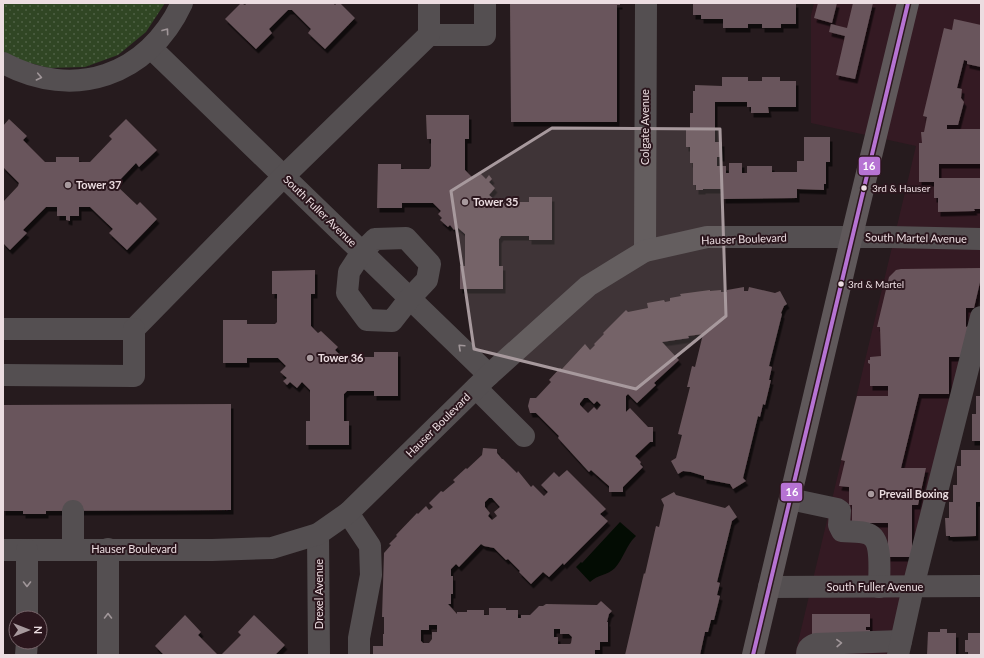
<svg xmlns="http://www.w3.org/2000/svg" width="984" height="658" font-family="Lato,sans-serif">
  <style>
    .built { fill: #341a23 }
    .green { fill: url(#green-dots) }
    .water { fill: #030c03 }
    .building { fill: #69555b; fill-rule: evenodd; filter: url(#shadow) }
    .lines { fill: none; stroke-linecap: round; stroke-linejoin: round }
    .minor { stroke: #544f51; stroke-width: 22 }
    .major { stroke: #5f585a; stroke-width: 22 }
    .bus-1-casing { stroke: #2b161d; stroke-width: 7 }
    .bus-1 { stroke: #b673d3; stroke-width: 4 }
    .oneway { stroke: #a09699 }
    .marked { fill: #a7999d; fill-opacity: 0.2; stroke: #a7999d; stroke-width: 3; stroke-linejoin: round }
    .poi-dot { fill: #a7999d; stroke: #2b161d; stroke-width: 1.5 }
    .bus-dot { fill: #ecdde1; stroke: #2b161d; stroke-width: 1.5 }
    .labels { text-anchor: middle; stroke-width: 4; stroke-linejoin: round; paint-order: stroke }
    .bus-label { font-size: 10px; fill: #ecdde1; stroke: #2b161d; text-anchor: start }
    .street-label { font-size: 11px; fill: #ecdde1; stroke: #2b161d }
    .poi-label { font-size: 11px; font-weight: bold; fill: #ecdde1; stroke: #2b161d; text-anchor: start }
    .line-badge { stroke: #2b161d; stroke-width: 1.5 }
    .badge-label { font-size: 11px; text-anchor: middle; font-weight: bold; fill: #fff }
  </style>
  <defs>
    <pattern id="green-dots" width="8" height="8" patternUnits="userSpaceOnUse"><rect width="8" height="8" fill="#304624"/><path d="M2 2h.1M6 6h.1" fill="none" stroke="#4e6044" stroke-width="1.8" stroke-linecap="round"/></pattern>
    <filter id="shadow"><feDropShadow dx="2.5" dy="4.5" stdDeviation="0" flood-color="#0009"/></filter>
  </defs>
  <rect width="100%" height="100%" fill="#261b1e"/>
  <path class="built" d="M814,3H981V291L898,655H795L916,146L811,123V15Z"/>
  <path class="green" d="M3,3H165L146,32L118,55L85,67L49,68L15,59L3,51Z"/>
  <path class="water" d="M620,522L636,536C626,545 624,558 615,568C608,575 597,575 590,582L576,567L581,562L582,563Z"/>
  <g class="building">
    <path d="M241,3L245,5L247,3H333L335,5L337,3H340L355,18L325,49L308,33L311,29L292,10H288L269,29L272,33L256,49L225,19Z"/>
    <path d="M510,3H620V5H617V122H511Z"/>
    <path d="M693,3H796V24H781V28H762V24H748V28H723V19H701V15H693Z"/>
    <path d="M818,3H837L832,23L814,18Z"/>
    <path d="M853,3H873L855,79L836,75L845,36L829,32L831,24L847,28Z"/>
    <path d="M954,19L981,25V67L967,64V61L964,60L957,88L962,89L961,98L964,102L958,125H947V129H981V164H939V178H981V209H974L975,211L938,212V198H934V182H919V143H922L921,132H924L927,117L923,116L944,28L952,30Z"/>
    <path d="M722,77H748V81H762V77H780V81H796V107H768L769,113H751V107H747V102H715V142H722V157H717V166H726V173H729V163H742V173H747V166H772V172H797V161H804V137H830V162H826V184H824V190L797,189V198L723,199V189H703V190H696V185H693V163H690V147H686V129H690V113H693V91H695V85L722,86Z"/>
    <path d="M426,115H469V139H465V170L473,178L479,172L486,179L489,175L492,179L489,182L495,188L489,195L497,202H529V197H552V240H529V236H501L499,239V266H503V289H460V266H465V234L457,227L454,230L450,225L448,227L440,220L442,218L438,214L441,211L433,203H402V208H377L378,164H401V169H429L431,166V139H427Z"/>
    <path d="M9,119L27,136L23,140L45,162H56V157H79V162H90L112,139L109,136L126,119L157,150L139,167L136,163L117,183V186L137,205L140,202L157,219L127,250L109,233L113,229L90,207H79V216H70V221L66,220V216H57V207H46L23,230L27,233L10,250L3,243V202L18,186L19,183L3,167V126Z"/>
    <path d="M981,268V278L974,308H966V327L970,326L962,357H949V394H919L901,468H926L918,505H912V557H888V523H852V505H849V487L839,486L845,461L841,460L857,396H888V386H870V364L868,363V360H870V357L881,356L880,327H877L889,277L896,270L901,269Z"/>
    <path d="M315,270V294H311V326L318,333L321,331L338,347L335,350L342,357H374V352H398V396H374V391H347L344,394V421H349V445H306V421H310V390L302,382L297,388L290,382L287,385L283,381L287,378L280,372L286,366L278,358H247V363H223V320H247V324H275L277,322V294H272V271Z"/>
    <path d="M744,287V291H748L749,287L775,293L780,291L787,304L784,306L781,313L782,314L769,366L772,367L769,380H771L765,405L763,404L760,417L758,416L743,478L746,481L733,489L730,484L704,479V476L691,472L683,471L678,474L671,461L676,458L682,435L678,434L690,387H687L692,366L695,367L703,334L688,336L689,338L662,342L679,360L654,383L656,385L637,403L628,394L626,396V412L630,408L648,427H653V442H650L635,456L641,462L640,464L643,467L623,487V492H609V486L591,470L589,472L558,438L559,436L536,413H530L528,406L530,398H536L551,382L549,380L560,368L562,369L585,344L590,350L595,345L594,344L604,334L603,333L626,310L628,312L648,308L647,303L664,300L665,302L670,301V298L681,296L680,294L710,290V291L721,290V292H727V290ZM584,398H588L594,404L597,401L601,405L597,410L594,407L588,413L580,405V403Z"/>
    <path d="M976,396H981V441H972V414H976Z"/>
    <path d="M231,404V510L46,511V514H23V511H3V405Z"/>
    <path d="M483,448L497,449V453L502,459H503L517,473L518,471L531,487L533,485L544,496L548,492L541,485L554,472L559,477L567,470L606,509L600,514L608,521L564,565L563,563L549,577L543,572L531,584L519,572L520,571L508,559L506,560L494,548L484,546L481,544L459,567L456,564L451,569V576H453V594H451V604H448L457,614V612H467V610H484V615H489V608H506V610H518V618H521V615H530L539,606H543L546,604L597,605L601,601L612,611L609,614L607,622H608V642H600V650H595V655H373V646H383V634H384V617H382L384,553L391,545L389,544L397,536L396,535L417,513L418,514L426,506L429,510L433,507L429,503L441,491L443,492L450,486L455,482L453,480L466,468L467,469L482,455ZM489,498H492L500,507L494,512L497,516L492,520L488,516L490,513L485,507V502ZM429,625H437V632H432V639L429,643H423L421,641V630H429ZM554,629H560V634H569L572,637L571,643L570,644H558V637H554Z"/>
    <path d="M961,450H981V493H980V502H976V536L950,537V536H946L945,518H949V502H953V485H957V466H961Z"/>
    <path d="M674,492L676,495L725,508L729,505L737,517L732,521L717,582L720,583L717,595L720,596L714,620H711L708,632H705L700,655H625L644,573L645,574L656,526L659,527L664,505L661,499Z"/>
    <path d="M812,614H870V627H866V630H870V638H812Z"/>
    <path d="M185,615L201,632L198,635L218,655H164L155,646Z"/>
    <path d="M254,615L285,645L275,655H221L241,635L238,632Z"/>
    <path d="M940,629H947V633H956V655H927L928,632H940Z"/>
    <path d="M968,633H981V655H968V652H965V640H968Z"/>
  </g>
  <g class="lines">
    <g class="minor">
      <path d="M429,35H485V3"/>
      <path d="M151,48L489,375"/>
      <path d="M3,63C74,101 148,76 182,3"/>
      <path d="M406,238L430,264L427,280L410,298L392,321L367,320L347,293L349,272L362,252L375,239Z"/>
      <path d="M645,251L646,3"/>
      <path d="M3,329H134L284,176L429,35V3"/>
      <path d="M3,375L134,376V329"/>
      <path d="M476,388L524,436"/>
      <path d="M790,499L837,509L840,511L839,525L842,531C850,532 861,531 868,534C883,539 879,574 879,587"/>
      <path d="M73,511V550"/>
      <path d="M348,513L370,546L371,575L359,638V655"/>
      <path d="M318,534L319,655"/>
      <path d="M108,549V655"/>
      <path d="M3,550H212L272,548L318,534L348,513L489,375L588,286L645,251L707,237H891L981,239"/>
      <path d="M769,587L981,586"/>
      <path d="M27,618V550"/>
      <path d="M26,655L27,642"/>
      <path d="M807,655C807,649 810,646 816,644L901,641"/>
      <path d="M898,655L913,587L981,317"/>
    </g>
    <path class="major" d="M753,655C804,438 855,220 908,3"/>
    <defs>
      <path id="bus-1" d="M753,655L908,3"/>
    </defs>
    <use href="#bus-1" class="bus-1-casing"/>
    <use href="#bus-1" class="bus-1"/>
  </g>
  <defs><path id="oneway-chevron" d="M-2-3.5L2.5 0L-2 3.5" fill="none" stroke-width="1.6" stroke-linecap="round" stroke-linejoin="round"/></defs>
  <g class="oneway">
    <use href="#oneway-chevron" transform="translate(166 31) rotate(-54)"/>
    <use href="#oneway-chevron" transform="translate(39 77) rotate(12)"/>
    <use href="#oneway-chevron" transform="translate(461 347) rotate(-137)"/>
    <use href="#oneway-chevron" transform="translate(27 584) rotate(90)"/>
    <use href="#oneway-chevron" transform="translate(108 616) rotate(-90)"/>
    <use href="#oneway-chevron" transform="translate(839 643) rotate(-2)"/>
  </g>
  <path class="marked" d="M552,128L720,129L726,316L636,389L474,349L451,191Z"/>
  <g class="poi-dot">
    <circle cx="68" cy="185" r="4"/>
    <circle cx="465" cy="202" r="4"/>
    <circle cx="310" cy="358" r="4"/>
    <circle cx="871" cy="494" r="4"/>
  </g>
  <g class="bus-dot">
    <circle cx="864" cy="188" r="3.5"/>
    <circle cx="841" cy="284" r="3.5"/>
  </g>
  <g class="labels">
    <g class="bus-label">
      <text x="872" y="192">3rd &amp; Hauser</text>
      <text x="848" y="288">3rd &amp; Martel</text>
    </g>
    <g class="street-label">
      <text transform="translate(645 127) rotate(-90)" y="4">Colgate Avenue</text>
      <text transform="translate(320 211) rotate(44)" y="4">South Fuller Avenue</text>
      <text transform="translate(916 238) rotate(1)" y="4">South Martel Avenue</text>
      <text transform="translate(744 239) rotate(-2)" y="4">Hauser Boulevard</text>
      <text transform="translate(438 425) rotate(-45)" y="4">Hauser Boulevard</text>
      <text x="134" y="553">Hauser Boulevard</text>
      <text x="875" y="591">South Fuller Avenue</text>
      <text transform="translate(319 594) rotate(-90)" y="4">Drexel Avenue</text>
    </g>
    <g class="poi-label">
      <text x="76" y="189">Tower 37</text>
      <text x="473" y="206">Tower 35</text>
      <text x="318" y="362">Tower 36</text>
      <text x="879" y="498">Prevail Boxing</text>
    </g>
  </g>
  <g class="line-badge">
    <rect x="858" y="156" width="23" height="20" rx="4" fill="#b673d3"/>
    <rect x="780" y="482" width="23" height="20" rx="4" fill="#b673d3"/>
  </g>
  <g class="badge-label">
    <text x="869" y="170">16</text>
    <text x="792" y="496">16</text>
  </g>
  <rect width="984" height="658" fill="none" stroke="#ecdde1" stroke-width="8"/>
  <g transform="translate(28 630) rotate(90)"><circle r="19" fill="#2b161d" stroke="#78666b"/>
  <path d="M0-3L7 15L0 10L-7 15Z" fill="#a7999d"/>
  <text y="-6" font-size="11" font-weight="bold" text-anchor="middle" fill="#ecdde1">N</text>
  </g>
</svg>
